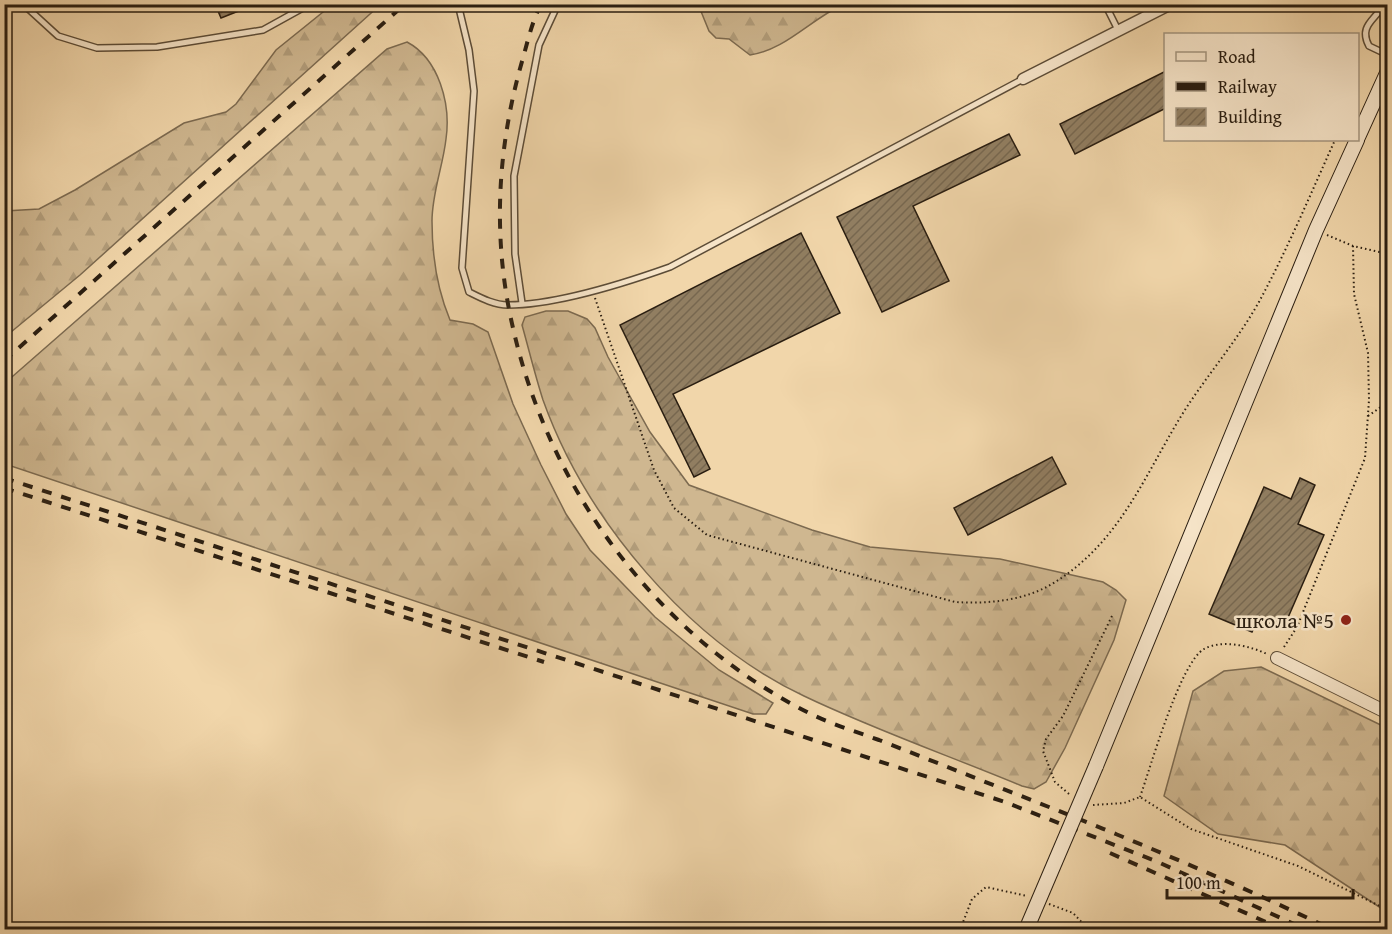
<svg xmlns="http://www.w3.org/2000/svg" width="1392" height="934" font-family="'Gentium Book Plus',serif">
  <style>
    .forest { fill: url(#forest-firs); stroke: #7c6a50; stroke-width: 1.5 }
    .building { fill: url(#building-hatch); stroke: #2a1e11; stroke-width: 1.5 }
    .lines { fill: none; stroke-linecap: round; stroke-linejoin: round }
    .service-casing { stroke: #5c4c37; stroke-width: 8 }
    .minor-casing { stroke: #5c4c37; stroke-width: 13 }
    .tertiary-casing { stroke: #5c4c37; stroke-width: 14 }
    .secondary-casing { stroke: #2a1e11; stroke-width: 16 }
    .path { stroke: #2a1e11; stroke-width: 2; stroke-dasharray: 1.5 3; stroke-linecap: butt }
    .service { stroke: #f6e4c8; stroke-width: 5 }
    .minor { stroke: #f6e4c8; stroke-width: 10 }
    .tertiary { stroke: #f6e4c8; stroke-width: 12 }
    .secondary { stroke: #f6e4c8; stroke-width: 14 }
    .rail { stroke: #2a1e11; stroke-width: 4; stroke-dasharray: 10 10; stroke-linecap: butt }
    .secondary-bridge-casing { stroke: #2a1e11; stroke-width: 16; stroke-linecap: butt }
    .secondary-bridge { stroke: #f6e4c8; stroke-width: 14 }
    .poi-dot { fill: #8f2418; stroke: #f6e4c8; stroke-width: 2 }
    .labels { text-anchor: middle; stroke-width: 5; stroke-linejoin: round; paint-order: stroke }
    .poi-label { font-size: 22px; fill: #2a1e11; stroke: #f6e4c8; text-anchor: end }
  </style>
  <defs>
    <pattern id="forest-firs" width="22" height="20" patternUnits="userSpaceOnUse" patternTransform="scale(1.5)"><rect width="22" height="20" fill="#cfb790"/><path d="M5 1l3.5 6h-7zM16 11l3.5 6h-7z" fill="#b29d7b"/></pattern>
    <pattern id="building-hatch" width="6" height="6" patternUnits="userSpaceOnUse" patternTransform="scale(1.5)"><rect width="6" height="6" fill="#917e61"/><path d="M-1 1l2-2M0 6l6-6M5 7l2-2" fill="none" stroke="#77674f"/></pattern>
  </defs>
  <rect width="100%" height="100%" fill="#f1d6aa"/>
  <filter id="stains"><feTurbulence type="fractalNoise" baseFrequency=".00333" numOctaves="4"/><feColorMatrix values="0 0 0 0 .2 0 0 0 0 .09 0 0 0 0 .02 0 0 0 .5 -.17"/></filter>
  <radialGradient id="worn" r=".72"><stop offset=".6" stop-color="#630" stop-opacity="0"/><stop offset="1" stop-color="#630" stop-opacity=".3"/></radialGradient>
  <g class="forest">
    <path d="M333,4L380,5L80,275L5,337V211L39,209L75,190L184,123L226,112L236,104L276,50Z"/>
    <path d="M698,4H842V5C810,20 785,50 750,55L729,39L716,38L709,31Z"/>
    <path d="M407,42C439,59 451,104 446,139C443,166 432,193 432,221C432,255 437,289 450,320L473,324L488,332L513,404L541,465L566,514L590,550L655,617L719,670L773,703L766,714H753L5,464V383L387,49Z"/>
    <path d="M546,311H568L587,319L595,328L608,357L650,432L689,485L812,530L870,547L1000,559L1103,582L1116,590L1126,600L1114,640L1065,748L1046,782L1034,789L1022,786C950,756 875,730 804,696C688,641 586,520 543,400C535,375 529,350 522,325L525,317Z"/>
    <path d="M1261,667L1387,728V912L1285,845L1218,834L1164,796L1193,691L1224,671Z"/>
  </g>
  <g class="building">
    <path d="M215,4H254V5L221,18Z"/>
    <path d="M1166,71V108L1075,154L1060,124Z"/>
    <path d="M1009,134L1020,155L913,206L949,281L882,312L837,217Z"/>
    <path d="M801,233L840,313L673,394L710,469L694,477L620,325Z"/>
    <path d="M1052,457L1066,484L968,535L954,508Z"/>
    <path d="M1300,478L1315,485L1298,524L1324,535L1283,629L1258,619L1252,632L1209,614L1264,487L1291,499Z"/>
  </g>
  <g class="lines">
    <defs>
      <g id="service">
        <path d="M23,4L58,36L97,48L157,47L263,30L310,4"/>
        <path d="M458,4L469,50L474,91L462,268L469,292C481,298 494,305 508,305C556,305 625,283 670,267L1023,79"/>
        <path d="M1105,4L1118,30"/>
        <path d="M1384,4C1376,20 1358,25 1369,46L1388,55"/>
        <path d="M522,303L515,254L514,176L539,45L558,4"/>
      </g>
      <path id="minor" d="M1023,79L1171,4"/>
      <path id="tertiary" d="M1277,658L1388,713"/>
      <g id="secondary">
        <path d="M1358,137L1388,71"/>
        <path d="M1096,766L1316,230L1357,140"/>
      </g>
    </defs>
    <use href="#service" class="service-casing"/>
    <use href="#minor" class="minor-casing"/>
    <use href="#tertiary" class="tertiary-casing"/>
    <use href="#secondary" class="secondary-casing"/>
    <g class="path">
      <path d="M1327,235L1353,246L1388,254"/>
      <path d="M595,298L654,470L674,508L707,535L955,602C988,604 1023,601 1052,584C1120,543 1144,476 1183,413C1207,375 1238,340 1260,300C1288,248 1311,193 1335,140"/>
      <path d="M1368,416L1388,402"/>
      <path d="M1284,647L1297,627L1365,458L1369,400L1368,353L1354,294L1353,246"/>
      <path d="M1069,794L1055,782L1043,751L1046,739L1063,716L1112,616"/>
      <path d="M1140,797C1151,766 1180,663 1204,649C1222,639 1250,646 1267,654"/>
      <path d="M1093,805L1124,803L1140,797L1191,829L1298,866L1388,910"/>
      <path d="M1049,904L1073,913L1089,930"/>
      <path d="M960,930L972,899L986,887L1027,896"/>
    </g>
    <use href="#service" class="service"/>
    <use href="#minor" class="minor"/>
    <use href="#tertiary" class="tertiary"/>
    <use href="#secondary" class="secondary"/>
    <g class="rail">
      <path d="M541,4C532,22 528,40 523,58C497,147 492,238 513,328C550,493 661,640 813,715C834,725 857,732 879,740C925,758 970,776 1016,794C1123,836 1229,880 1333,930"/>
      <path d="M4,361L405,4"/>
      <path d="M4,478L1005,802L1158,862L1307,930"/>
      <path d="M4,488L544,662"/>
      <path d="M1110,853L1284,930"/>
    </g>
    <defs>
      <path id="secondary-bridge" d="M1026,930L1096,766"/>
    </defs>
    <use href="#secondary-bridge" class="secondary-bridge-casing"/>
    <use href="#secondary-bridge" class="secondary-bridge"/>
  </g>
  <circle class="poi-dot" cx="1346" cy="620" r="6"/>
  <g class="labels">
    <g class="poi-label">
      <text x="1334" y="628">школа №5</text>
    </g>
  </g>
  <rect width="1392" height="934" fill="none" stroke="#f1d6aa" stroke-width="24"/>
  <rect x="6" y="6" width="1380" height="922" fill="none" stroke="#2a1e11" stroke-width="3"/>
  <rect x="12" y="12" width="1368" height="910" fill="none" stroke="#2a1e11" stroke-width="1.5"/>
  <rect x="1164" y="33" width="195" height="108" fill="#f6e4c8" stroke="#a4957f" stroke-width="1.5"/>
  <rect x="1176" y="52" width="30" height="9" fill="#f6e4c8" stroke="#a4957f" stroke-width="1.5"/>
  <text x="1218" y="63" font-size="18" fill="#2a1e11">Road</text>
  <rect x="1176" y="82" width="30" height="9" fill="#2a1e11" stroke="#a4957f" stroke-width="1.5"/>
  <text x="1218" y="93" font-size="18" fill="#2a1e11">Railway</text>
  <rect x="1176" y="108" width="30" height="18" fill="url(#building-hatch)" stroke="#a4957f" stroke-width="1.5"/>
  <text x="1218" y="123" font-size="18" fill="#2a1e11">Building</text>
  <path d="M1167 889v9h186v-9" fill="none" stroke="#2a1e11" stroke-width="3"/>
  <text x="1176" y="889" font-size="18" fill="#2a1e11" stroke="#f6e4c8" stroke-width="4.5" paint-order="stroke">100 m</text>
  <rect width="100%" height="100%" filter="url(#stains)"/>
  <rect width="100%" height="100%" fill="url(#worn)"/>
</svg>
